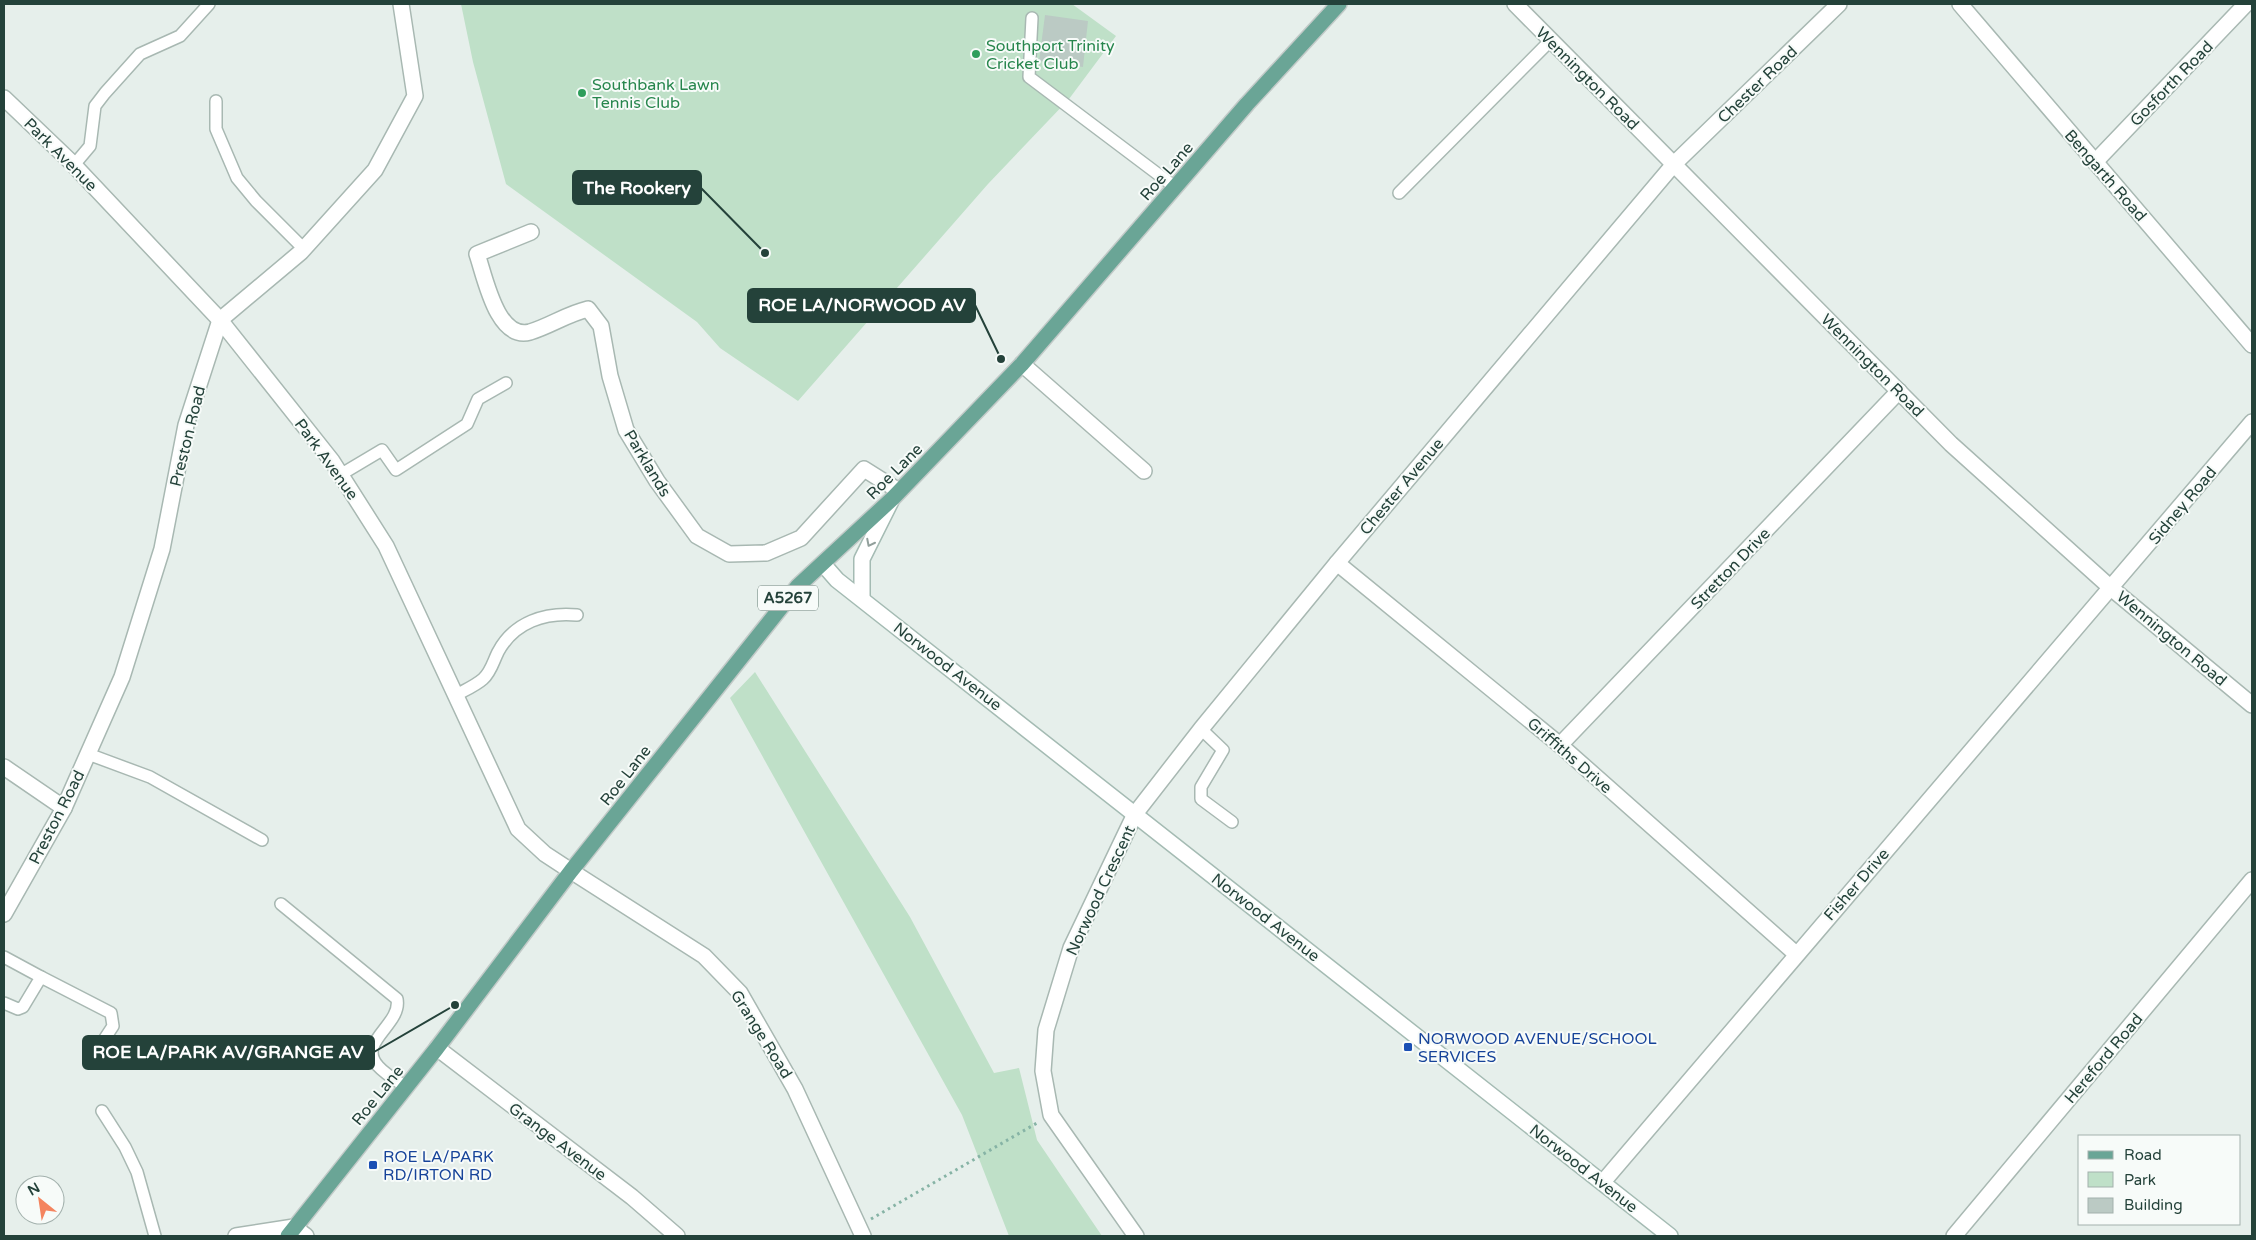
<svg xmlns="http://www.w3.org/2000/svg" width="2256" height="1240" font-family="'Varela Round',sans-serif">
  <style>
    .green { fill: #bfe0c8 }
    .building { fill: #bbcac4 }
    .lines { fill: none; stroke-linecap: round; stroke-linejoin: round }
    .service-casing { stroke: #a8b8b2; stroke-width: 14 }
    .minor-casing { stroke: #a8b8b2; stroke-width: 18 }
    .tertiary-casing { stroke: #a8b8b2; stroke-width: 18 }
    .secondary-casing { stroke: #a4bbb3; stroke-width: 18 }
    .primary-casing { stroke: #c2cac8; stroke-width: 18 }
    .path { stroke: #86b3a5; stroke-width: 3; stroke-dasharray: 2.5 4; stroke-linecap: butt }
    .service { stroke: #fff; stroke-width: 11 }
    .minor { stroke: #fff; stroke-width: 15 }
    .tertiary { stroke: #fff; stroke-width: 15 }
    .secondary { stroke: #fff; stroke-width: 15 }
    .primary { stroke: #6aa596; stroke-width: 15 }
    .oneway { stroke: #92a09c }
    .leisure-dot { fill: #2e9e5b; stroke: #f7fbf9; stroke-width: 2 }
    .transit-dot { fill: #1a4fb4; stroke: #f7fbf9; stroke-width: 2 }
    .labels { text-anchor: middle; stroke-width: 4; stroke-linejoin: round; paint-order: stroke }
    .shield { fill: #f7fbf9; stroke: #637a73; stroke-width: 1 }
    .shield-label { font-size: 15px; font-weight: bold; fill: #24423a }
    .leisure-label { font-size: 16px; fill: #27864d; stroke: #f7fbf9; text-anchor: start }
    .street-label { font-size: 16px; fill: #24423a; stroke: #f7fbf9 }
    .transit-label { font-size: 16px; fill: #164399; stroke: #f7fbf9; text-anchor: start }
    .leader { fill: none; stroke: #24423a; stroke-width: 2 }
    .callout-dot { fill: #24423a; stroke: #f7fbf9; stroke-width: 2 }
    .callout { fill: #24423a; stroke: #24423a; stroke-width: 2 }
    .callout-label { font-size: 18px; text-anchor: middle; font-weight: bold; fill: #fff }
  </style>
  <rect width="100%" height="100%" fill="#e6efeb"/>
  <g class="green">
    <path d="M461,4H1072L1116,36L1069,99L988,184L798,401L720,348L697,322L506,184L473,62Z"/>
    <path d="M755,672L910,917L994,1073L1019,1068L1037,1140L1102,1236H1009L962,1115L730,698Z"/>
  </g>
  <path class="building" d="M1045,15L1088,21L1083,67L1039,61Z"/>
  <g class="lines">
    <defs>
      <g id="service">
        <path d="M1032,18L1029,77L1175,187"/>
        <path d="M216,101V129L237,178L256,201L304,249"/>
        <path d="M74,165L90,146L95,106L105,93L140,54L180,36L209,4"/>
        <path d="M1399,193L1551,40"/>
        <path d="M340,475L382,450L396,470L467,424L478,399L506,383"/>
        <path d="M456,695C465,690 475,686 483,679C491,672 493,662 498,652C514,622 545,612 577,615"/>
        <path d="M1201,729L1223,750L1201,787V799L1232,822"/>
        <path d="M88,754L150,777L262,840"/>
        <path d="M281,904L397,999C402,1025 356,1042 378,1066C385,1074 397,1081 406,1087"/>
        <path d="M4,957L41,977L23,1007L18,1009L4,1003"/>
        <path d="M41,977L111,1013L113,1026L90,1061"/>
        <path d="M102,1111L125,1147L137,1172L155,1236"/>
      </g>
      <g id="minor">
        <path d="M1960,4L2252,345"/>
        <path d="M2095,162L2246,4"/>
        <path d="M531,232L477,254C485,277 497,341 530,332C550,326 567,314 588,309L601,326L610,376L626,430L657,481L697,536L729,554L766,553L801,538L864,469L899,491"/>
        <path d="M1022,364L1144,471"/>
        <path d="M1337,563L1560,745L1796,954"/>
        <path d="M1560,745L1899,391"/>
        <path d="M4,767L64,808"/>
        <path d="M571,871L704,956L740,993L795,1089L863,1236"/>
        <path d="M4,914L64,808L122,677L162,549L186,425L220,320L301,252L375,170L415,96L401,4"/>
        <path d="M437,1048L632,1197L677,1236"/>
        <path d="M1603,1182L2252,422"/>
        <path d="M236,1236L294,1227L306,1236"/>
        <path d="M1136,1236L1051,1115L1043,1071L1046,1030L1071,948L1135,814L1201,729L1337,563L1674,164L1839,4"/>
        <path d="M1954,1236L2252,880"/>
      </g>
      <g id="tertiary">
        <path d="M1515,4L1951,444L2111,588L2252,705"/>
        <path d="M4,98L70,161L220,320L332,461L386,546L518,829L545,854L571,871"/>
      </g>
      <g id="secondary">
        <path d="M823,564L837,580L1670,1236"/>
        <path d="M862,598V559L891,501"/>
      </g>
      <path id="primary" d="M288,1236L437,1048L571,871L798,586L892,499L1022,364L1247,104L1339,4"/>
    </defs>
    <use href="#service" class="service-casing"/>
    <use href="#minor" class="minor-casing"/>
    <use href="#tertiary" class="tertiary-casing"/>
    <use href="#secondary" class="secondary-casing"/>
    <use href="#primary" class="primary-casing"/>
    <path class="path" d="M871,1219L1037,1123"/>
    <use href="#service" class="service"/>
    <use href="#minor" class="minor"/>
    <use href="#tertiary" class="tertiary"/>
    <use href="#secondary" class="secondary"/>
    <use href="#primary" class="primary"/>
  </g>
  <defs><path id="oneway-chevron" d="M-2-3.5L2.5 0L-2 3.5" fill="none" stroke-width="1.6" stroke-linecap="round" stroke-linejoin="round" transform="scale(1.25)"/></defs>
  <use class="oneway" href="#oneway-chevron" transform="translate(870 543) rotate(117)"/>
  <g class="leisure-dot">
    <circle cx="976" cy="54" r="5"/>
    <circle cx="582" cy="93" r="5"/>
  </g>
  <g class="transit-dot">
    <rect x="1403" y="1042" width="10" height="10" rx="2.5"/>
    <rect x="368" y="1160" width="10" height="10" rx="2.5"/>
  </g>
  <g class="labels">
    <rect class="shield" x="758" y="585.5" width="60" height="25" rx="4"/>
    <g class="shield-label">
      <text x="788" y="603">A5267</text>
    </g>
    <g class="leisure-label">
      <text x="986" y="51">Southport Trinity<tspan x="986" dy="18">Cricket Club</tspan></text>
      <text x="592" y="90">Southbank Lawn<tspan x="592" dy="18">Tennis Club</tspan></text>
    </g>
    <g class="street-label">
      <text transform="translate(1588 78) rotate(45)" y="6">Wennington Road</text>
      <text transform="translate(2171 83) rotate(-46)" y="6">Gosforth Road</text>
      <text transform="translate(1757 84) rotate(-44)" y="6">Chester Road</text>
      <text transform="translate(61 154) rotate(45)" y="6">Park Avenue</text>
      <text transform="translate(1166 171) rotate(-49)" y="6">Roe Lane</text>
      <text transform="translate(2106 175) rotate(49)" y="6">Bengarth Road</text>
      <text transform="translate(1873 365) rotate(45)" y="6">Wennington Road</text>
      <text transform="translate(187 436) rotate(-76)" y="6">Preston Road</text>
      <text transform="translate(327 459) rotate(54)" y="6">Park Avenue</text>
      <text transform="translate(648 463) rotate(59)" y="6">Parklands</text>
      <text transform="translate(894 471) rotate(-45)" y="6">Roe Lane</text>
      <text transform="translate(1401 486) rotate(-50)" y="6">Chester Avenue</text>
      <text transform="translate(2182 505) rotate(-50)" y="6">Sidney Road</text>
      <text transform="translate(1730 568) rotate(-46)" y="6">Stretton Drive</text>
      <text transform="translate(2172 638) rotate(40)" y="6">Wennington Road</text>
      <text transform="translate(948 666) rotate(38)" y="6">Norwood Avenue</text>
      <text transform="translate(1570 755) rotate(41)" y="6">Griffiths Drive</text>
      <text transform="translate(625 775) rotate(-52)" y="6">Roe Lane</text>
      <text transform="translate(56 817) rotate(-63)" y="6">Preston Road</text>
      <text transform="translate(1856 884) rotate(-49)" y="6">Fisher Drive</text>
      <text transform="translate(1100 890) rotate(-65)" y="6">Norwood Crescent</text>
      <text transform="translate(1266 917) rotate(38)" y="6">Norwood Avenue</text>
      <text transform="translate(762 1034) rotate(58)" y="6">Grange Road</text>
      <text transform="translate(2103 1058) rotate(-50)" y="6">Hereford Road</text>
      <text transform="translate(377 1095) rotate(-51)" y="6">Roe Lane</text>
      <text transform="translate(558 1141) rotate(37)" y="6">Grange Avenue</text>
      <text transform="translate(1584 1168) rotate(38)" y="6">Norwood Avenue</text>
    </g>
    <g class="transit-label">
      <text x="1418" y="1044">NORWOOD AVENUE/SCHOOL<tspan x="1418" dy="18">SERVICES</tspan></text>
      <text x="383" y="1162">ROE LA/PARK<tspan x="383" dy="18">RD/IRTON RD</tspan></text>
    </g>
  </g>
  <path class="leader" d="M765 253L701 188M1001 359L975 305M455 1005L374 1052"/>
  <g class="callout-dot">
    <circle cx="765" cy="253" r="5"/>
    <circle cx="1001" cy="359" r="5"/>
    <circle cx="455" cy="1005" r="5"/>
  </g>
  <g class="callout">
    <rect x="573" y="171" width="128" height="33" rx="5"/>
    <rect x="748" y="289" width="227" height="33" rx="5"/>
    <rect x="83" y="1036" width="291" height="33" rx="5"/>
  </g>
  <g class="callout-label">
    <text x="637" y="194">The Rookery</text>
    <text x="862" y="311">ROE LA/NORWOOD AV</text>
    <text x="228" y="1058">ROE LA/PARK AV/GRANGE AV</text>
  </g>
  <rect width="2256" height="1240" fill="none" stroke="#24423a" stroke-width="10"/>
  <rect x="2078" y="1135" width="162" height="90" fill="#f7fbf9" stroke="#a3b1ad"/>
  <rect x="2088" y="1151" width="25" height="8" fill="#6aa596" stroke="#a3b1ad"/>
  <text x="2124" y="1160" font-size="15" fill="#24423a">Road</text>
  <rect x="2088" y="1172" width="25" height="15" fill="#bfe0c8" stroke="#a3b1ad"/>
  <text x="2124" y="1185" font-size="15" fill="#24423a">Park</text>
  <rect x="2088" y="1198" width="25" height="15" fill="#bbcac4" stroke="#a3b1ad"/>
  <text x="2124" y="1210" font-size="15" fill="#24423a">Building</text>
  <g transform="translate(40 1200) rotate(330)"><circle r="24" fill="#f7fbf9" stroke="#a3b1ad"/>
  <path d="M0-4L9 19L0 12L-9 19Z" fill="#f4845f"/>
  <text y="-8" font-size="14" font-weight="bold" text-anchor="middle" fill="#24423a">N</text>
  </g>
</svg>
